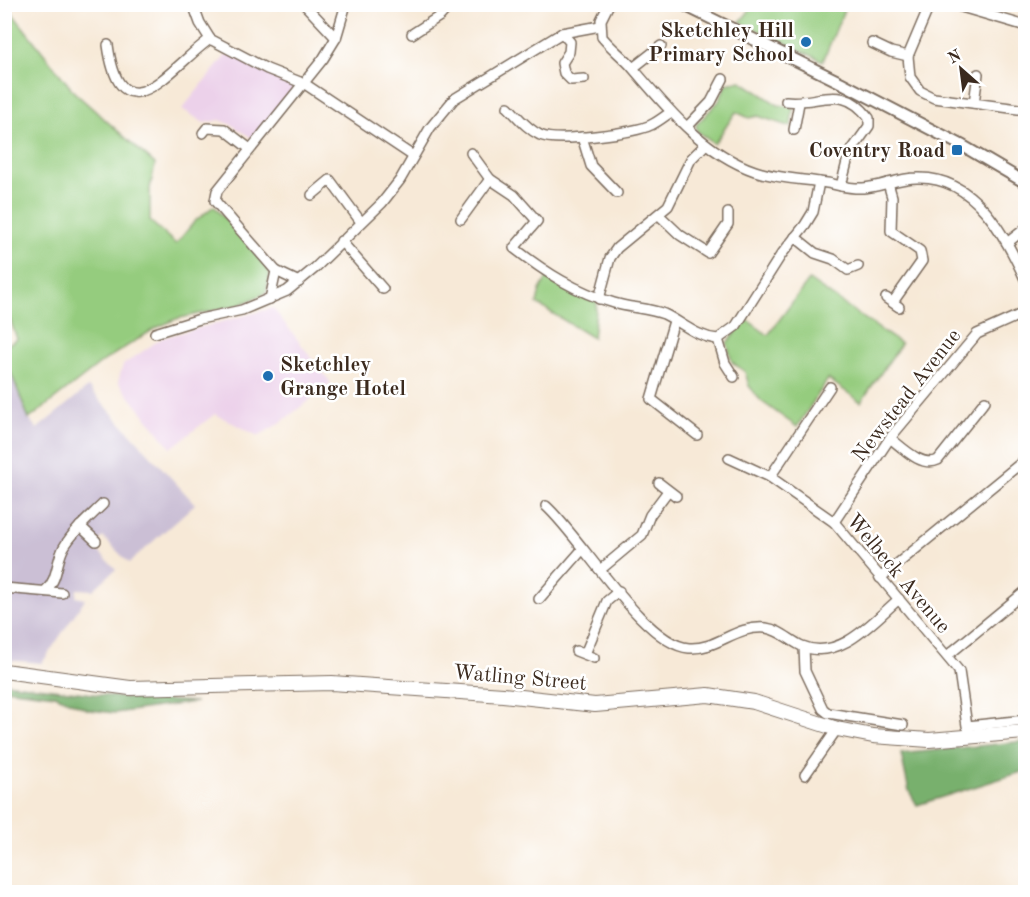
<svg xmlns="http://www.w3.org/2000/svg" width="1030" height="897" font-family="'Old Standard TT',serif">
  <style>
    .built { fill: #ecd1ea }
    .industrial { fill: #cbbfd5 }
    .green { fill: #95cc7e; stroke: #687b4e; stroke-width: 1.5 }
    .forest { fill: #78b06d; stroke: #5a6d46; stroke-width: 1.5 }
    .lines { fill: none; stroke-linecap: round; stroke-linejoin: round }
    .minor-casing { stroke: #7d6d5f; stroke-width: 12 }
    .major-casing { stroke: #7d6d5f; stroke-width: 14 }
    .highway-casing { stroke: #7d6d5f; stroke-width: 16 }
    .minor { stroke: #fff; stroke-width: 9 }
    .major { stroke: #fff; stroke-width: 10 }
    .highway { stroke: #fff; stroke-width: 14 }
    .poi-dot { fill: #1f6fb2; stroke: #fff; stroke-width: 2 }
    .labels { text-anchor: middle; stroke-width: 5; stroke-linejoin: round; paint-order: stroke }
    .poi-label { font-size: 21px; font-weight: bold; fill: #3b2a1e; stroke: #fff; text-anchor: end }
    .street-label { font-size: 21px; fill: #3b2a1e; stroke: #fff }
  </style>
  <rect width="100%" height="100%" fill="#fff"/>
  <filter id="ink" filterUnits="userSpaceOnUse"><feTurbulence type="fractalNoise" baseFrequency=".0167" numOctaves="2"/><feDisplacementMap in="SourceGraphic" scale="12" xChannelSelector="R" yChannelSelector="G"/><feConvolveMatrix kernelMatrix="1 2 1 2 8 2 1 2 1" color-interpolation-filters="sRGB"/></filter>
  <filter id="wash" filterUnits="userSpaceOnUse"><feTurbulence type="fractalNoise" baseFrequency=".008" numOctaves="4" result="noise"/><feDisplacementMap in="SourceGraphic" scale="24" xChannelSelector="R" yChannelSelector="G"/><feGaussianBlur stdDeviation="1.35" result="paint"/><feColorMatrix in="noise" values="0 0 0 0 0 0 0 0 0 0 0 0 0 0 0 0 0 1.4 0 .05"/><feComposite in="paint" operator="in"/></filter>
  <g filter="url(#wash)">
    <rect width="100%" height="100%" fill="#f7e9d7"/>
    <g class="built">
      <path d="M227,54L241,58L294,85L295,89L255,140L232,125L220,120L204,123L182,109Z"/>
      <path d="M273,308L331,383L280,423L258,436L215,414L171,448L118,382L123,365L162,338Z"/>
    </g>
    <path class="industrial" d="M4,357L29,419L37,429L88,387L195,504L129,563L103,537L93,546L116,569L93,590L77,589L76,597L85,599L42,663L5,660Z"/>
    <g class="green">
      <path d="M5,4L74,92L155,164L150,188V221L176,244L194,222L214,206L262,260L270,274L266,293L239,305L176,319L154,329L105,360L29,419L5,357L4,347L17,339L4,303Z"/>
      <path d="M754,5V4L846,5L823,61L740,22Z"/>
      <path d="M741,81L778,105L793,107L791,127L758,116L749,118L736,112L714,144L697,131L696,125L719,101L726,84Z"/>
      <path d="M548,276L573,292L597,301L593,338L537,304L540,290Z"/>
      <path d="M809,280L901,344L861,402L828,379L797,427L761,401L749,386L745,372L732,362L727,343L746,319L768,335Z"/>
    </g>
    <g class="forest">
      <path d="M5,683L125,698L196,702L115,713L89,710L55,695L5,689Z"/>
      <path d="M1025,741V771L917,805L909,791L901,754Z"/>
    </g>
  </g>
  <g filter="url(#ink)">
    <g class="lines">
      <defs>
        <g id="minor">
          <path d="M193,4L200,23L210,39L267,69L305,84L413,156"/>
          <path d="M304,4L336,38"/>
          <path d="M609,4L601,20L602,37C611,48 622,56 631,66C666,107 703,153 755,171C779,179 803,179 827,183C839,185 850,189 863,188C881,187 898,178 917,178C975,176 1005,235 1026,281"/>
          <path d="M930,4L908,56L910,77L920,91L934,98L1026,110"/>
          <path d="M951,4L1026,26"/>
          <path d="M562,33L570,42L569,52L562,63L564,73L571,80L584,79"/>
          <path d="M412,34L440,16L450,5"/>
          <path d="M872,43L891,52L908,56"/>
          <path d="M108,45C121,140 171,67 210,39"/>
          <path d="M633,68L661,46"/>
          <path d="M786,101C819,105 842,82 869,118V126L849,154L841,186"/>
          <path d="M974,103L978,74"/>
          <path d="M508,107C518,117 527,129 540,135C556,143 635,133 651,125C658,122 665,116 671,112"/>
          <path d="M687,127L711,102L723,79"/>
          <path d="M794,130L799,103"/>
          <path d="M203,133L207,128L224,129L250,149"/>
          <path d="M582,137L591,166L617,193"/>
          <path d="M471,153L490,179"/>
          <path d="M888,183L892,197L891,231L920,251L922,261L893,302"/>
          <path d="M312,195L330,180L361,222"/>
          <path d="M659,215L680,235L708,253L728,224V213"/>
          <path d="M461,219L490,179L514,195L537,221L514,248C546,273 576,292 614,303C630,308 649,308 664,314C683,323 696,337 718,339L736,326L781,255L805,225L813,212L819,182"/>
          <path d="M795,237L815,253L833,259L848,270L858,266"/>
          <path d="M341,241L383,289"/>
          <path d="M1007,243L1026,228"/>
          <path d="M276,271L299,282"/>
          <path d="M886,298L899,307"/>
          <path d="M270,299L276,271L215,201L217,191L323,59L336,38L346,4"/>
          <path d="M599,299L610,258L617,248L668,206L691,159L706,144"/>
          <path d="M674,321L651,399L697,435"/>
          <path d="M155,333L200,319L242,310L287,291L315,268L382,203L400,180L430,128L454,99L562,33L600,26"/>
          <path d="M718,339L725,363L734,377"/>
          <path d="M890,438C903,448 922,468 938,460L985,401"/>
          <path d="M729,458L770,477L834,522L959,671L967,726L1026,720"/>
          <path d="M770,477L830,387"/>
          <path d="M659,483L676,496"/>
          <path d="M546,506C581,537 644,645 689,648C717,650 735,625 766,628C781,630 790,641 802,646C840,662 874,620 899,599"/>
          <path d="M834,522L890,438L977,334L1026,312"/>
          <path d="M80,526L96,541"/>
          <path d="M600,570L642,535L650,515L668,491"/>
          <path d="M880,578L1026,459"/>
          <path d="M4,588L62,593"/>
          <path d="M46,590C58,580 56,561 64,547C74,530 90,517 103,504"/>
          <path d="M539,599L582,550"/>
          <path d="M804,647L805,671L823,709L828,713L903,725"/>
          <path d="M576,651L594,658"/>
          <path d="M585,654L607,601L619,591"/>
          <path d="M947,656L1026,591"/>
          <path d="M805,775L837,729"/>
        </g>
        <path id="major" d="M682,4L842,83L963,146L1026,183"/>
        <path id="highway" d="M4,671L130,688L332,683L503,695L595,705L708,695L754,702L837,729L873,736L929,740L1026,732"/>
      </defs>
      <use href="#minor" class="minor-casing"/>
      <use href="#major" class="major-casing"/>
      <use href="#highway" class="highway-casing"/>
      <use href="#minor" class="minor"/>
      <use href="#major" class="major"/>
      <use href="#highway" class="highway"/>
    </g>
  </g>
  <g class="poi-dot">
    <circle cx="806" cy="42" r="6"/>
    <rect x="951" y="144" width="12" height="12" rx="3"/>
    <circle cx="268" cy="376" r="6"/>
  </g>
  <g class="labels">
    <g class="poi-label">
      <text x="794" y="37">Sketchley Hill<tspan x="794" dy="24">Primary School</tspan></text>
      <text x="945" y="157">Coventry Road</text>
      <text x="280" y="371" text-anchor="start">Sketchley<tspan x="280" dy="24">Grange Hotel</tspan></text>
    </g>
    <g class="street-label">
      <text transform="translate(906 395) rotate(-52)" y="7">Newstead Avenue</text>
      <text transform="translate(899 573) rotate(50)" y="7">Welbeck Avenue</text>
      <text transform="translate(520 677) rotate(5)" y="7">Watling Street</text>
    </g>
  </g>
  <rect width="1030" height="897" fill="none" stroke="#fff" stroke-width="24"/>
  <g transform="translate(961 69) rotate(332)" stroke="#ffffff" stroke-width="4.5" paint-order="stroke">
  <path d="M0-4.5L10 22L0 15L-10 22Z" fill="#3b2a1e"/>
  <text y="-9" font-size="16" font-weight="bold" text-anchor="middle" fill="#3b2a1e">N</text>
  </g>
</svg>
